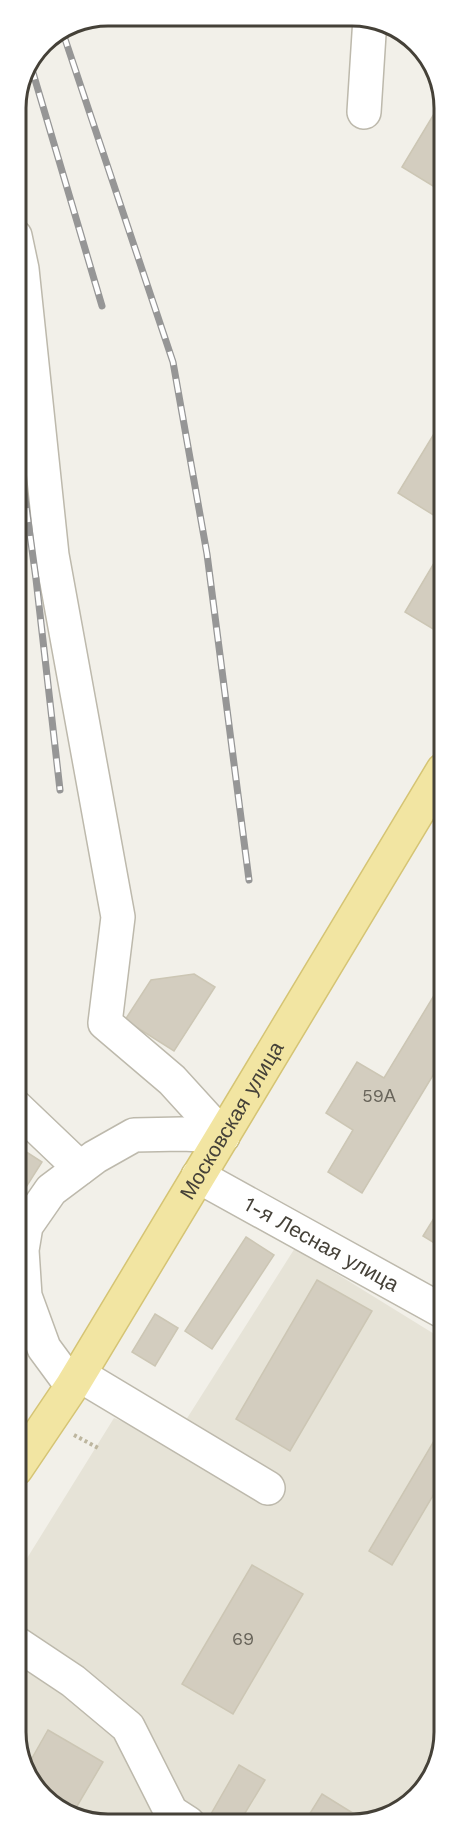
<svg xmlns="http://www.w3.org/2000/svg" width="459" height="1839" font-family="'Work Sans',sans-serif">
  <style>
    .residential { fill: #e6e3d7 }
    .building { fill: #d3cdbf; stroke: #ccc6b4; stroke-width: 1.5 }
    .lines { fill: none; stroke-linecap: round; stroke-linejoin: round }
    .minor-casing { stroke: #bdb9ac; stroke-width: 36 }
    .major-casing { stroke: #d5c474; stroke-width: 36 }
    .path { stroke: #bdb69f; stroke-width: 4; stroke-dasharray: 3 3; stroke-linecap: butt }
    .minor { stroke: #fff; stroke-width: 33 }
    .major { stroke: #f2e5a2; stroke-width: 33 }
    .rail-casing { stroke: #969696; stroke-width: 7 }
    .rail { stroke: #fff; stroke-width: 4.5; stroke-dasharray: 14; stroke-linecap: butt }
    .labels { text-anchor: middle; stroke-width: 5; stroke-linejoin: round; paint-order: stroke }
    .number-label { font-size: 18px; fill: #68645a }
    .street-label { font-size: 21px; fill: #454138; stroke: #fff }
    .rim { fill: none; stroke: #454138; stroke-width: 3 }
  </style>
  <rect width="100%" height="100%" fill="#f2f0e9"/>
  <path class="residential" d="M295,1248L444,1340V1738L421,1793L364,1823L89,1822L42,1797L16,1744V1576L114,1418L172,1442Z"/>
  <g class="building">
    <path d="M443,99V170L433,186L402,167Z"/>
    <path d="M443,419V521L398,493Z"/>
    <path d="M440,553L443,556V635L405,612Z"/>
    <path d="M194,974L215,987L174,1051L125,1020L151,980Z"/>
    <path d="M444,979V1057L362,1193L328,1172L353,1130L326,1113L357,1062L384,1078Z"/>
    <path d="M16,1113L31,1124L17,1146L42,1162L16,1203Z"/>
    <path d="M444,1202V1249L423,1236Z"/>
    <path d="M246,1237L274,1255L212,1349L185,1331Z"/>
    <path d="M317,1280L372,1311L290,1451L236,1419Z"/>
    <path d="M155,1314L178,1328L155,1366L132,1352Z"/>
    <path d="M444,1424V1477L392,1565L369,1551Z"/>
    <path d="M252,1565L303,1594L233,1714L182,1684Z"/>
    <path d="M48,1730L103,1762L73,1813L42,1797L27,1767Z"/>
    <path d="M239,1765L265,1780L239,1823H226L211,1814Z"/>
    <path d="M322,1794L356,1815L351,1823H304Z"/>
  </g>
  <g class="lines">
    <defs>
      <g id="minor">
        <path d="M364,112L370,18"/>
        <path d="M15,236L22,269L52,555L118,917L105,1023L172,1080L223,1136"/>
        <path d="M16,1107L80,1168"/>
        <path id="s1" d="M198,1176L444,1312"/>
        <path d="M78,1374L268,1488"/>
        <path d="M72,1386L44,1348L25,1296L22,1250L26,1226L51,1190L95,1157L134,1135L182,1134L223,1136"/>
        <path d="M16,1643L73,1681L128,1727L171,1812L188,1823"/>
      </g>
      <g id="major">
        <path id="s2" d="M16,1469L72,1386L443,770"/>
      </g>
    </defs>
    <use href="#minor" class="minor-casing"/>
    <use href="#major" class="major-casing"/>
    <g class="path">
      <path d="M16,1396L25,1403"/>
      <path d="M74,1435L100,1449"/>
    </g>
    <use href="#minor" class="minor"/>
    <use href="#major" class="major"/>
    <defs>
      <g id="rail">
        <path d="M63,33L173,362L207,554L249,880"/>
        <path d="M31,66L102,306"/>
        <path d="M15,425L36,579L60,790"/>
      </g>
    </defs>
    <use href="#rail" class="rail-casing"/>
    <use href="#rail" class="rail"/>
  </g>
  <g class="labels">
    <g class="number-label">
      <text x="379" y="1102">59А</text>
      <text x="243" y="1645">69</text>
    </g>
    <g class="street-label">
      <text dy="7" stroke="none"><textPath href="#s2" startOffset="410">Московская улица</textPath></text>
      <text dy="7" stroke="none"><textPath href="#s1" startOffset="141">1-я Лесная улица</textPath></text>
    </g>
  </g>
  <path d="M0 0H459V1839H0ZM108 26H352A82 82 0 0 1 434 108V1732A82 82 0 0 1 352 1814H108A82 82 0 0 1 26 1732V108A82 82 0 0 1 108 26Z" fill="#fff" fill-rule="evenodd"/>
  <path class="rim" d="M108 26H352A82 82 0 0 1 434 108V1732A82 82 0 0 1 352 1814H108A82 82 0 0 1 26 1732V108A82 82 0 0 1 108 26Z"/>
</svg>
